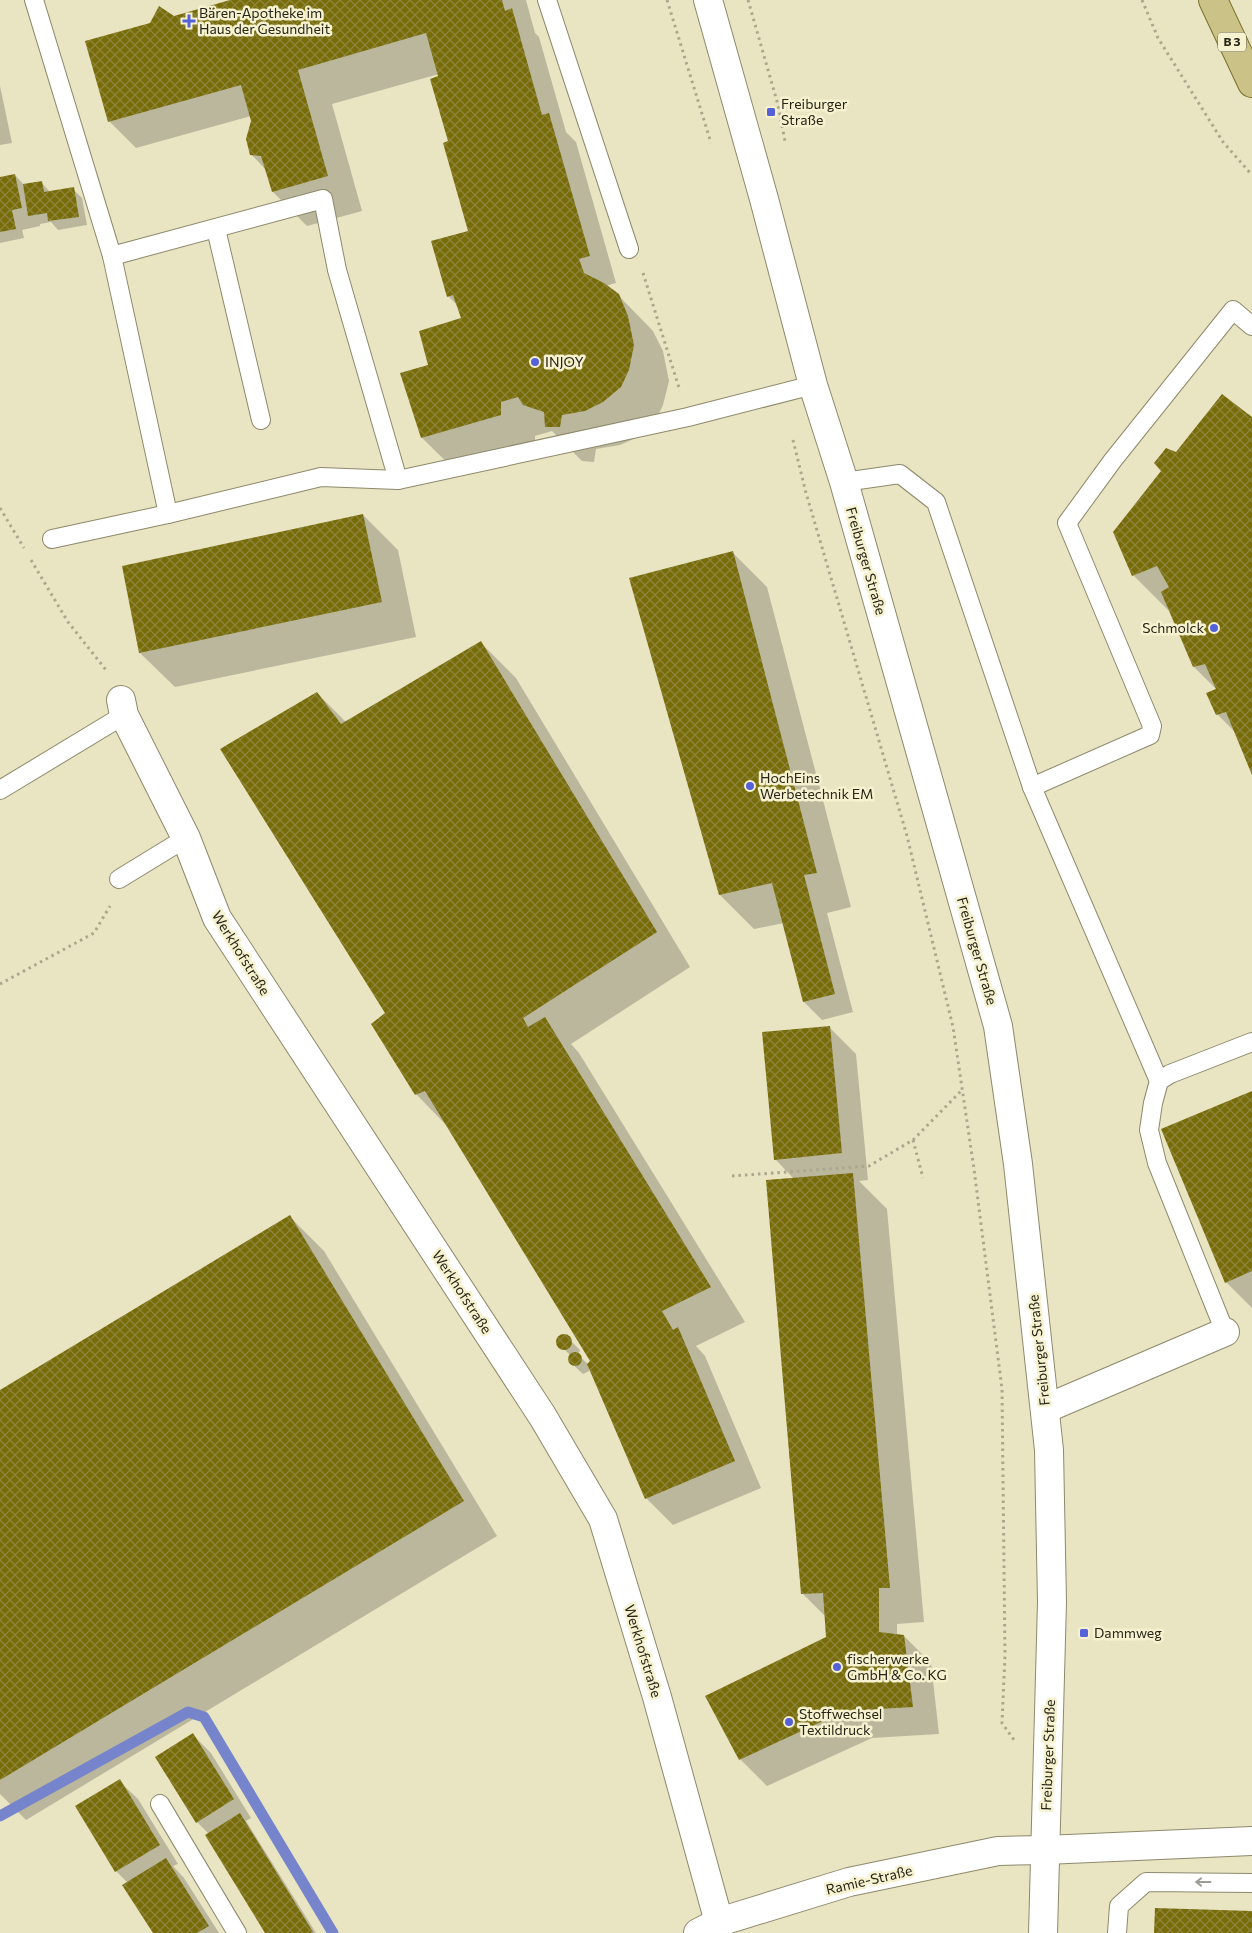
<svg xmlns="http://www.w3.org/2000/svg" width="1252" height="1933" font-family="Commissioner,sans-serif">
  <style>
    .shadow { fill: #0003 }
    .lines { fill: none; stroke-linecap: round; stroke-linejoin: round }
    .stream { stroke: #7684cb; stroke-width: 11 }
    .building { fill: url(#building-cross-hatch) }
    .service-casing { stroke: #8d896b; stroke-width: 20 }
    .minor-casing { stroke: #8d896b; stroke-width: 30 }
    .primary-casing { stroke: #7a702b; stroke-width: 30 }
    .path { stroke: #aaa78c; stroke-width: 3; stroke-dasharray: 2.5 4; stroke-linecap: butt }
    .service { stroke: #fff; stroke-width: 18 }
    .minor { stroke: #fff; stroke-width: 28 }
    .primary { stroke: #cac286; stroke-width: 28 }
    .oneway { stroke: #9d9d97 }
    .poi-dot { fill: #5561d8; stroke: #f6f2d0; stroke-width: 2 }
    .labels { text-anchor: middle; stroke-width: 5; stroke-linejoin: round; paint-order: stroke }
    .shield { fill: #f6f2d0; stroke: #64624f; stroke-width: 1 }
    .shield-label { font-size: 12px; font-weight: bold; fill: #262518 }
    .poi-label { font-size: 14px; fill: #262518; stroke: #f6f2d0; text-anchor: start }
    .street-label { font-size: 14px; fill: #262518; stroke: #f6f2d0 }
  </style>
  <defs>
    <pattern id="building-cross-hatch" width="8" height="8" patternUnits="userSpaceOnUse" patternTransform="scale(1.25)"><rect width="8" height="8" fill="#786c08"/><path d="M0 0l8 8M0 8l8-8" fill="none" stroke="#8d853d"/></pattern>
  </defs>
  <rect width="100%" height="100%" fill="#e9e5c3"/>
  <g class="shadow">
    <path d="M235,0H526L535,33L539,37L566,132L576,142L616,283L605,286L618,295L653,331L663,351L669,381L663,405L655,422L638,437L620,445L596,449L594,462L582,461L552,431L535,436V449L457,472L422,438L429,366L463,318L459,307L448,296L470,232L450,142L439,74L332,104L362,211L307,226L273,192L266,170L251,154L252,121L251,116L136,148L109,121L173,17Z"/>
    <path d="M0,86L12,143L0,145Z"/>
    <path d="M15,175L24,185L41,182L50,192L73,189L82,198L87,225L58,230L51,222L40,224V226L22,230L24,238L0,243V178Z"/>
    <path d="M1252,419V772L1236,733L1217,714V690L1194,667L1170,610H1168L1133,575L1114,532L1176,453Z"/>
    <path d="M363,515L398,550L416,637L175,687L140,653Z"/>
    <path d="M732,552L767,587L851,907L827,913L853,1012L822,1020L804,1002L784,923L754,929L720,895Z"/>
    <path d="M481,643L516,678L690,967L571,1044L579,1053L745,1322L696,1346L705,1356L761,1488L673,1525L646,1498L591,1368L589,1371L583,1374L570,1362L571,1356L557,1342L560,1336H566L580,1350L578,1355L588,1364L591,1361L448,1127L416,1094L386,1014L317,693L346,722Z"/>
    <path d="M829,1027L856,1054L868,1180L859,1181L887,1209L924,1622L897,1624V1635L904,1636L931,1663L939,1734L872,1738L767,1786L740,1759L827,1638L826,1617L802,1593L794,1179L775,1159Z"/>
    <path d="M1252,1093V1308L1226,1282Z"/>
    <path d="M290,1217L324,1251L497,1536L26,1820L0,1794V1392Z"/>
    <path d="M193,1735L211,1753L251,1818L246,1821L316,1933H266L209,1834L197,1822Z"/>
    <path d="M119,1781L138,1799L178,1864L173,1866L184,1878L219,1933H154L128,1883L116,1871Z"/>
  </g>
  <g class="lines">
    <path class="stream" d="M0,1816L188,1712L204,1717L333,1933"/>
  </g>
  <g class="building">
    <path d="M230,0H502L505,11L512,8L542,115L549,113L590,256L579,259L584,273L604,283L619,294L628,316L634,345L629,370L621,387L603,402L585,411L562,415L560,427H545L544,412L523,405L518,397L501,402V415L421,438L400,373L428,365L419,331L461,318L453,295L447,297L431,241L468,231L443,143L448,141L430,79L438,76L426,33L298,70L328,176L272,192L261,156L250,155L246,139L251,121L241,85L108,122L85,41L150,23L159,6L174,16Z"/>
    <path d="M15,174L22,208L12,210L16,229L0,232V177Z"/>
    <path d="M42,181L44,192L74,187L79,217L48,221L47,213L28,216L23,184Z"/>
    <path d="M1222,394L1252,417V775L1226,712L1216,715L1206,693L1216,689L1205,664L1193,667L1161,592L1169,587L1157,566L1132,576L1113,532L1161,471L1154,463L1166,448L1176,452Z"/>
    <path d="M363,514L382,602L139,653L122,566Z"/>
    <path d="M733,551L817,873L804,875L835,994L803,1002L772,883L719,895L629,578Z"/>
    <path d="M481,641L657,932L523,1018L528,1027L545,1017L711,1287L662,1311L673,1330L678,1327L735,1461L645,1499L587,1364L590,1361L425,1091L415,1095L371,1024L385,1013L220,749L317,692L341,724Z"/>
    <path d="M830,1026L842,1153L774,1160L762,1032Z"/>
    <path d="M1252,1091V1271L1225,1283L1161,1129Z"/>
    <path d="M853,1173L890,1588H879V1632L904,1635L913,1707L845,1711L739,1760L705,1696L826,1637L823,1593L801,1594L766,1180Z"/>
    <path d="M290,1215L464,1501L0,1780V1390Z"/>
    <circle cx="564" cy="1342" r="8"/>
    <circle cx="575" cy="1359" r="7"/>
    <path d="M193,1733L234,1799L196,1823L155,1757Z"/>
    <path d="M120,1779L160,1845L115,1872L75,1806Z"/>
    <path d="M240,1813L313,1932L311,1933H265L205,1835Z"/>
    <path d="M166,1858L209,1926L197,1933H153L122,1885Z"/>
    <path d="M1155,1908L1252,1911V1933H1154Z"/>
  </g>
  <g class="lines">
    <defs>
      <g id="service">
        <path d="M34,0L112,256L323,199L337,270L398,480L688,417L813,385"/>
        <path d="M547,0L629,249"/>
        <path d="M216,229L261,420"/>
        <path d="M112,256L168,514"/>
        <path d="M844,482L900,474L936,502L1032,787L1159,1081"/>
        <path d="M52,539L168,514L321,477L398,480"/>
        <path d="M1032,787L1150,735L1152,726L1067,523L1113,460L1233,310L1252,326"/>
        <path d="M0,790L124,715"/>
        <path d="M119,879L186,838"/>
        <path d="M1225,1332L1157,1163L1149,1130L1153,1103L1159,1081L1170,1074L1252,1042"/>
        <path d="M160,1804L237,1933"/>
        <path d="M1117,1933L1119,1906L1146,1882L1252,1883"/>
      </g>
      <g id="minor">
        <path d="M708,0L764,199L813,385L844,482L998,1026L1018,1164L1049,1450L1052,1602L1043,1933"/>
        <path d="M121,700L124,715L186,838L217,918L543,1417L603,1519L657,1697L719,1922"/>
        <path d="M1045,1409L1225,1332"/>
        <path d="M698,1933L719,1922L849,1882L998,1851L1045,1850L1252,1841"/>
      </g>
      <path id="primary" d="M1213,0L1252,83"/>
    </defs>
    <use href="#service" class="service-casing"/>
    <use href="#minor" class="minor-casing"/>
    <use href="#primary" class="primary-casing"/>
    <g class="path">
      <path d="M667,0L711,143"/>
      <path d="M748,0L778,105L785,141"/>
      <path d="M1142,0L1158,38L1223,142L1252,175"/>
      <path d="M643,273L680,391"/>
      <path d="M793,440L806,493L907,836L953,1027L974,1169L1002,1389L1005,1656L1002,1723L1014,1740"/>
      <path d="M0,508L24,548"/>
      <path d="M31,560L68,622L106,670"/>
      <path d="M0,984L94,933L110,906"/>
      <path d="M913,1140L923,1178"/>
      <path d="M732,1176L869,1166L913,1140L962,1090"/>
    </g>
    <use href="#service" class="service"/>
    <use href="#minor" class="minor"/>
    <use href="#primary" class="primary"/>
  </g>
  <defs><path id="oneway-shaft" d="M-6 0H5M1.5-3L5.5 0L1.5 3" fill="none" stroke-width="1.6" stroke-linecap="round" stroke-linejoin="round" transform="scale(1.25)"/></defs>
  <use class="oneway" href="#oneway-shaft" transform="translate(1203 1882) rotate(-180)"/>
  <g class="poi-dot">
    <path d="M186.5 13.5h5v5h5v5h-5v5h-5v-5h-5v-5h5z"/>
    <rect x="766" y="107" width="10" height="10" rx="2.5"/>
    <circle cx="535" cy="362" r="5"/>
    <circle cx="1214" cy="628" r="5"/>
    <circle cx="750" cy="786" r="5"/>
    <rect x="1079" y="1628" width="10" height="10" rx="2.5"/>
    <circle cx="837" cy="1667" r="5"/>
    <circle cx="789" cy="1722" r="5"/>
  </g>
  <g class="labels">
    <rect class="shield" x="1218" y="32.5" width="28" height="19" rx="4"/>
    <g class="shield-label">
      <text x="1232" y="46">B 3</text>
    </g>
    <g class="poi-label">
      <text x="199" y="18">Bären-Apotheke im<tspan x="199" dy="16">Haus der Gesundheit</tspan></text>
      <text x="781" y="109">Freiburger<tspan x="781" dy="16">Straße</tspan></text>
      <text x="545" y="367">INJOY</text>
      <text x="1204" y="633" text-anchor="end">Schmolck</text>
      <text x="760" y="783">HochEins<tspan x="760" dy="16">Werbetechnik EM</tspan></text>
      <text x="1094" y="1638">Dammweg</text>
      <text x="847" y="1664">fischerwerke<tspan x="847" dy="16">GmbH &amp; Co. KG</tspan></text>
      <text x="799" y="1719">Stoffwechsel<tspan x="799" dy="16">Textildruck</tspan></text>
    </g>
    <g class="street-label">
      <text transform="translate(866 561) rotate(74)" y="5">Freiburger Straße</text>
      <text transform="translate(977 951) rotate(74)" y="5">Freiburger Straße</text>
      <text transform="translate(241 953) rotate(58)" y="5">Werkhofstraße</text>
      <text transform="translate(462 1292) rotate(57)" y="5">Werkhofstraße</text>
      <text transform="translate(1039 1350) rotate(-96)" y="5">Freiburger Straße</text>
      <text transform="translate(643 1651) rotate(73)" y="5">Werkhofstraße</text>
      <text transform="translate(1048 1755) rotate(-88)" y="5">Freiburger Straße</text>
      <text transform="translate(869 1880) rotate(-13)" y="5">Ramie-Straße</text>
    </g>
  </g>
</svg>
